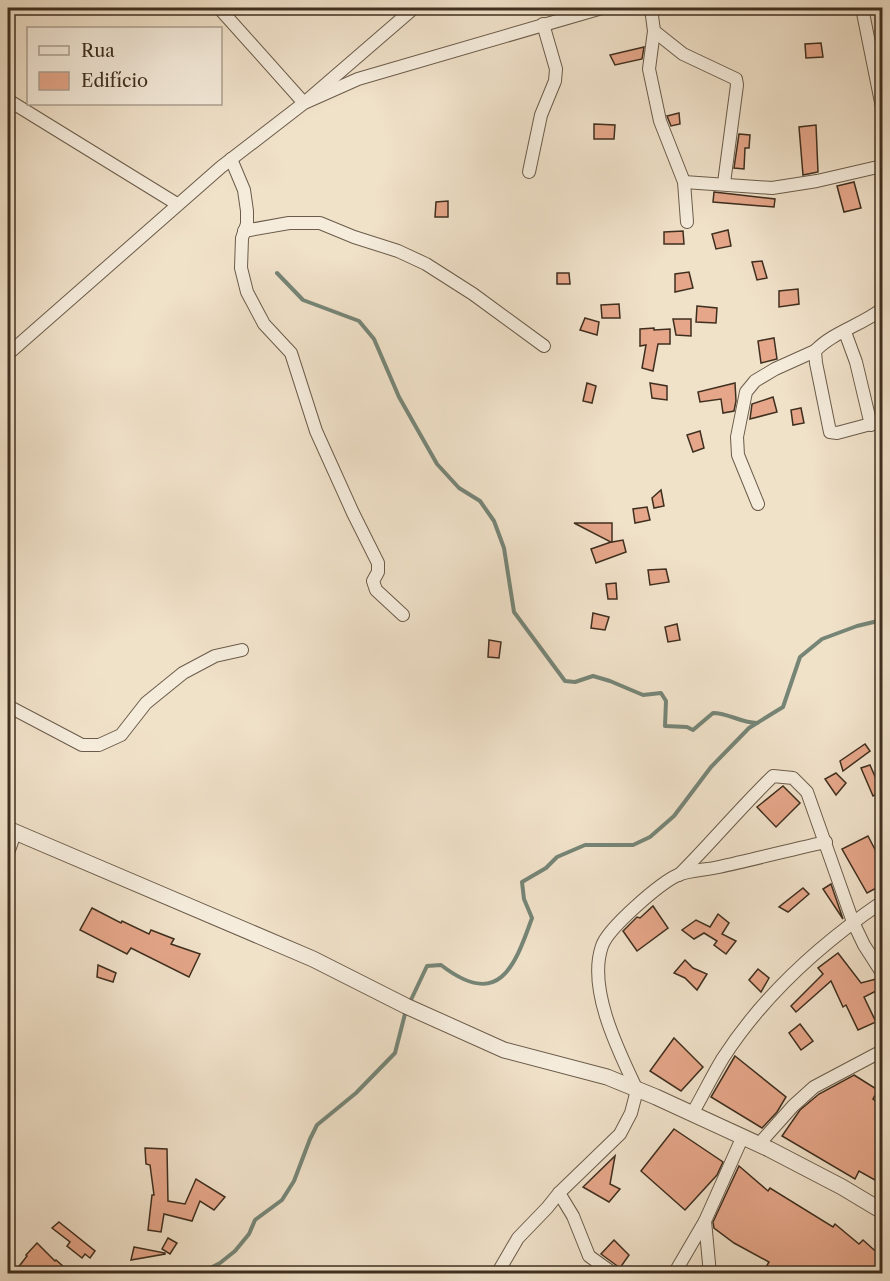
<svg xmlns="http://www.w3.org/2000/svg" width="890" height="1281" font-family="'Libre Caslon Text',serif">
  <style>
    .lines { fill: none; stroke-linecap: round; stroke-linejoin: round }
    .stream { stroke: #768576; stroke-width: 4 }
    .building { fill: #e5a689; stroke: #3f2f1f; stroke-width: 1.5 }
    .minor-casing { stroke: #6b5c4a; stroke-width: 14 }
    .tertiary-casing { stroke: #6b5c4a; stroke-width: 17 }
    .minor { stroke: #f5ecdc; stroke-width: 12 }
    .tertiary { stroke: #f5ecdc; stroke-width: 15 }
  </style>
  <rect width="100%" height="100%" fill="#f0e1c9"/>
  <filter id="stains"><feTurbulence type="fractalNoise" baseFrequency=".00333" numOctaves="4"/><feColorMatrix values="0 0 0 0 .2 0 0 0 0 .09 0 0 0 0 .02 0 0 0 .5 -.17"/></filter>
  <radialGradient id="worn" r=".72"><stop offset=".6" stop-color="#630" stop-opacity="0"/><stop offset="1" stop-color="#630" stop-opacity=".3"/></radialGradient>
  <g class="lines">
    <g class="stream">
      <path d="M277,273L303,300L359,321L374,339L399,397L437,464L459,488L480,501L494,521L504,548L514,612L565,681L575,682L593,676L610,681L643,695L661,693L666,701L665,726L687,727L693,730L713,713C729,713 741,723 757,723"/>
      <path d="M409,1004L427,966L441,965C498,1009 514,969 532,918L524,899L522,882L546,868L557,857L585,845H633L650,837L674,816L711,767L749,728L783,707L800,657L822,639L857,626L882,620"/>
      <path d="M199,1274L220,1263L235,1251L249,1234L255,1220L282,1200L294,1181L310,1139L317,1125L356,1093L395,1053L406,1010"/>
    </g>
  </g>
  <g class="building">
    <path d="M821,43L823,57L806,58L805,44Z"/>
    <path d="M644,47L642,59L615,65L610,55Z"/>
    <path d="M679,113L680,124L671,126L667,116Z"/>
    <path d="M594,124L615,125L614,139H594Z"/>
    <path d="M816,125L818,172L803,175L799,127Z"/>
    <path d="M739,134L750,135L749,148H745L744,169L734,168Z"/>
    <path d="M854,182L861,208L844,212L837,186Z"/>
    <path d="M714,192L775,199L774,207L713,202Z"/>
    <path d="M448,201V217H435L436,202Z"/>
    <path d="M728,230L731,246L716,249L712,234Z"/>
    <path d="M683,231L684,244H664V232Z"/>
    <path d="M762,261L767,278L757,280L752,262Z"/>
    <path d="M689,272L693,288L675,292V274Z"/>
    <path d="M557,273H569L570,284H557Z"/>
    <path d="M798,289L799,304L779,307V291Z"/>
    <path d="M619,304L620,318H602L601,305Z"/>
    <path d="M697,306L717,308L716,323L696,322Z"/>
    <path d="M585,318L599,322L597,335L580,330Z"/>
    <path d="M673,319H691V336L676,335Z"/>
    <path d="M654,328V330L670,329V344H658L653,371L642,368L646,345L640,346V329Z"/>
    <path d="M774,338L777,359L761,363L758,341Z"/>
    <path d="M587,383L596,386L592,403L583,401Z"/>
    <path d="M650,383L667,386V400L652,398Z"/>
    <path d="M735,383L736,401L734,411L723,413L721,399L700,402L698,392Z"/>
    <path d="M773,397L777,412L750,419L752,404Z"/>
    <path d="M801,408L804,423L793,425L791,410Z"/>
    <path d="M700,431L704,448L693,452L687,435Z"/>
    <path d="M661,490L664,506L654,508L652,498Z"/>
    <path d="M647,507L650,520L635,523L633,509Z"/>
    <path d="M574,523H612V542L623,540L626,552L596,563L591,549L611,542Z"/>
    <path d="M666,569L669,582L650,585L648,570Z"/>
    <path d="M616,583L617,599H608L606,584Z"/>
    <path d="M593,613L609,617L605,630L591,628Z"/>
    <path d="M677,624L680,640L668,642L665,627Z"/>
    <path d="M489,640L501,642L499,658L488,657Z"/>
    <path d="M865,744L870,751L843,771L840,761Z"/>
    <path d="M870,765L877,781L882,779V791L873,796L861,768Z"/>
    <path d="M836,773L846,783L836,795L825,779Z"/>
    <path d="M783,786L800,803L776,827L757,807Z"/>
    <path d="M868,836L882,863V885L867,893L842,849Z"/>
    <path d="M831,884L843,919L823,889Z"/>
    <path d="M803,888L809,894L788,912L779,907Z"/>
    <path d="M653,906L668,928L637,951L623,931L637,917L640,918Z"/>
    <path d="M92,908L121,923L122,921L149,934L151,930L174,939L171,944L200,954L189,977L131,948L127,954L80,930Z"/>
    <path d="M718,914L729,923L722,934L736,941L726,954L714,945L717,941L704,933L694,939L682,930L696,920L710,927Z"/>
    <path d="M838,953L861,983L876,979L882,981V988L864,997L876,1022L858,1030L846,1005L843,1007L831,981L796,1012L791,1006L823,974L818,968Z"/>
    <path d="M685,960L693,968L707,974L697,990L685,978L674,973Z"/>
    <path d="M98,965L116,973L113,982L97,977Z"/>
    <path d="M758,969L769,978L761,992L749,980Z"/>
    <path d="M800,1024L813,1041L801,1050L789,1033Z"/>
    <path d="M674,1038L703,1067L681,1091L650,1071Z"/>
    <path d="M735,1056L786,1097L777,1112L762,1128L711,1097Z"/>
    <path d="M854,1075L878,1090L873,1099L882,1106V1184L859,1171L855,1179L782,1136L800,1110L819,1094Z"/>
    <path d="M674,1129L723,1162L717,1175L685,1210L641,1171Z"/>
    <path d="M145,1148L167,1149L168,1201L185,1204L196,1179L225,1197L214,1210L200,1201L192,1221L164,1214L161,1232L148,1230L152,1195H154L150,1165L146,1164Z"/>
    <path d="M615,1156L610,1184L620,1189L609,1202L583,1187Z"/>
    <path d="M739,1166L768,1191L770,1188L833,1227L835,1224L859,1244L863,1240L882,1257L869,1274H818L809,1267L806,1274H762L769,1262L734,1243L714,1228L713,1222Z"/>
    <path d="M59,1222L95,1251L90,1258L85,1254L82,1258L67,1246L70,1242L52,1228Z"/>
    <path d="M168,1238L177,1243L170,1254L162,1249Z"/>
    <path d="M614,1240L629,1255L620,1268L601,1254Z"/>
    <path d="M37,1243L55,1261L56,1260L72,1274H22L17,1269L27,1256L26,1255Z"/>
    <path d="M134,1247L165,1253V1254L131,1260Z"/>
  </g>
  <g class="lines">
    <defs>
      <g id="minor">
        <path d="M219,8L304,103L414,8"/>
        <path d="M651,8L654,31L649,69L660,121L684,182L687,222"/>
        <path d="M862,8L882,107"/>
        <path d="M654,31L683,54L736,79L737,85L724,183"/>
        <path d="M8,100L177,204"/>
        <path d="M231,159L244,190L247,211V224L242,238L241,268L247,292L264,324L291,353L316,431L353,513L378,563V572L373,581L376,590L403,615"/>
        <path d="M529,172L541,115L555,81L556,69L543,24"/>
        <path d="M684,182L772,188L817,181L882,166"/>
        <path d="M244,231L289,223H320L354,237L398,251L426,264L473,294L544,346"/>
        <path d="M882,309C862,325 833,332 815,351L816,363L830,432L837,433L882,421"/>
        <path d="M845,332L856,362L871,425"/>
        <path d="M8,354L221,167L304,103L358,79L602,8"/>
        <path d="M758,504L738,455L737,437L746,392L755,381L775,369L815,351"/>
        <path d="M8,706L82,745H99L121,735L146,703L183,673L215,656L242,650"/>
        <path d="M8,853L15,833"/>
        <path d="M679,875C711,843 740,808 773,776L793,778L807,792L853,922L864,945L882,973"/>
        <path d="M692,1114C703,1095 712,1076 723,1058C763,996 822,943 882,902"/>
        <path d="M759,1144L793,1106L814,1087L882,1051"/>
        <path d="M559,1193L573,1216L589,1256L614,1274"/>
        <path d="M497,1274L518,1238L547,1208L559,1193L620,1134L631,1113L637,1090C619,1052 587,989 602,946C608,928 660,883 678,875C690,870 706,870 719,867C754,859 790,850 826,842"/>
        <path d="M674,1274L705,1221"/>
        <path d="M710,1274L705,1221L743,1136"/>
      </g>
      <path id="tertiary" d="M8,829L313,959L406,1006L504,1050L607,1077L656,1097L769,1149L842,1187L882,1211"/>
    </defs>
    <use href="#minor" class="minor-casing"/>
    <use href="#tertiary" class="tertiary-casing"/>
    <use href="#minor" class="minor"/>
    <use href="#tertiary" class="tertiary"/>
  </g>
  <rect width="890" height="1281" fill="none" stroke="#f0e1c9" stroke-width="30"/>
  <rect x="9" y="9" width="872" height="1263" fill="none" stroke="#3f2f1f" stroke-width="3"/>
  <rect x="15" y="15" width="860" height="1251" fill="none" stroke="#3f2f1f" stroke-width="1.5"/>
  <rect x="27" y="27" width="195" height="78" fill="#f5ecdc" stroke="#aca090" stroke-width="1.5"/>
  <rect x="39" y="46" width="30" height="9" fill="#f5ecdc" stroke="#aca090" stroke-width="1.5"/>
  <text x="81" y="57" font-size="18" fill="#3f2f1f">Rua</text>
  <rect x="39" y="72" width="30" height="18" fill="#e5a689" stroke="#aca090" stroke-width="1.5"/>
  <text x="81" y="87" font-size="18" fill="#3f2f1f">Edifício</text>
  <rect width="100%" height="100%" filter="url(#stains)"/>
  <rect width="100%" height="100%" fill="url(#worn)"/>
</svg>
